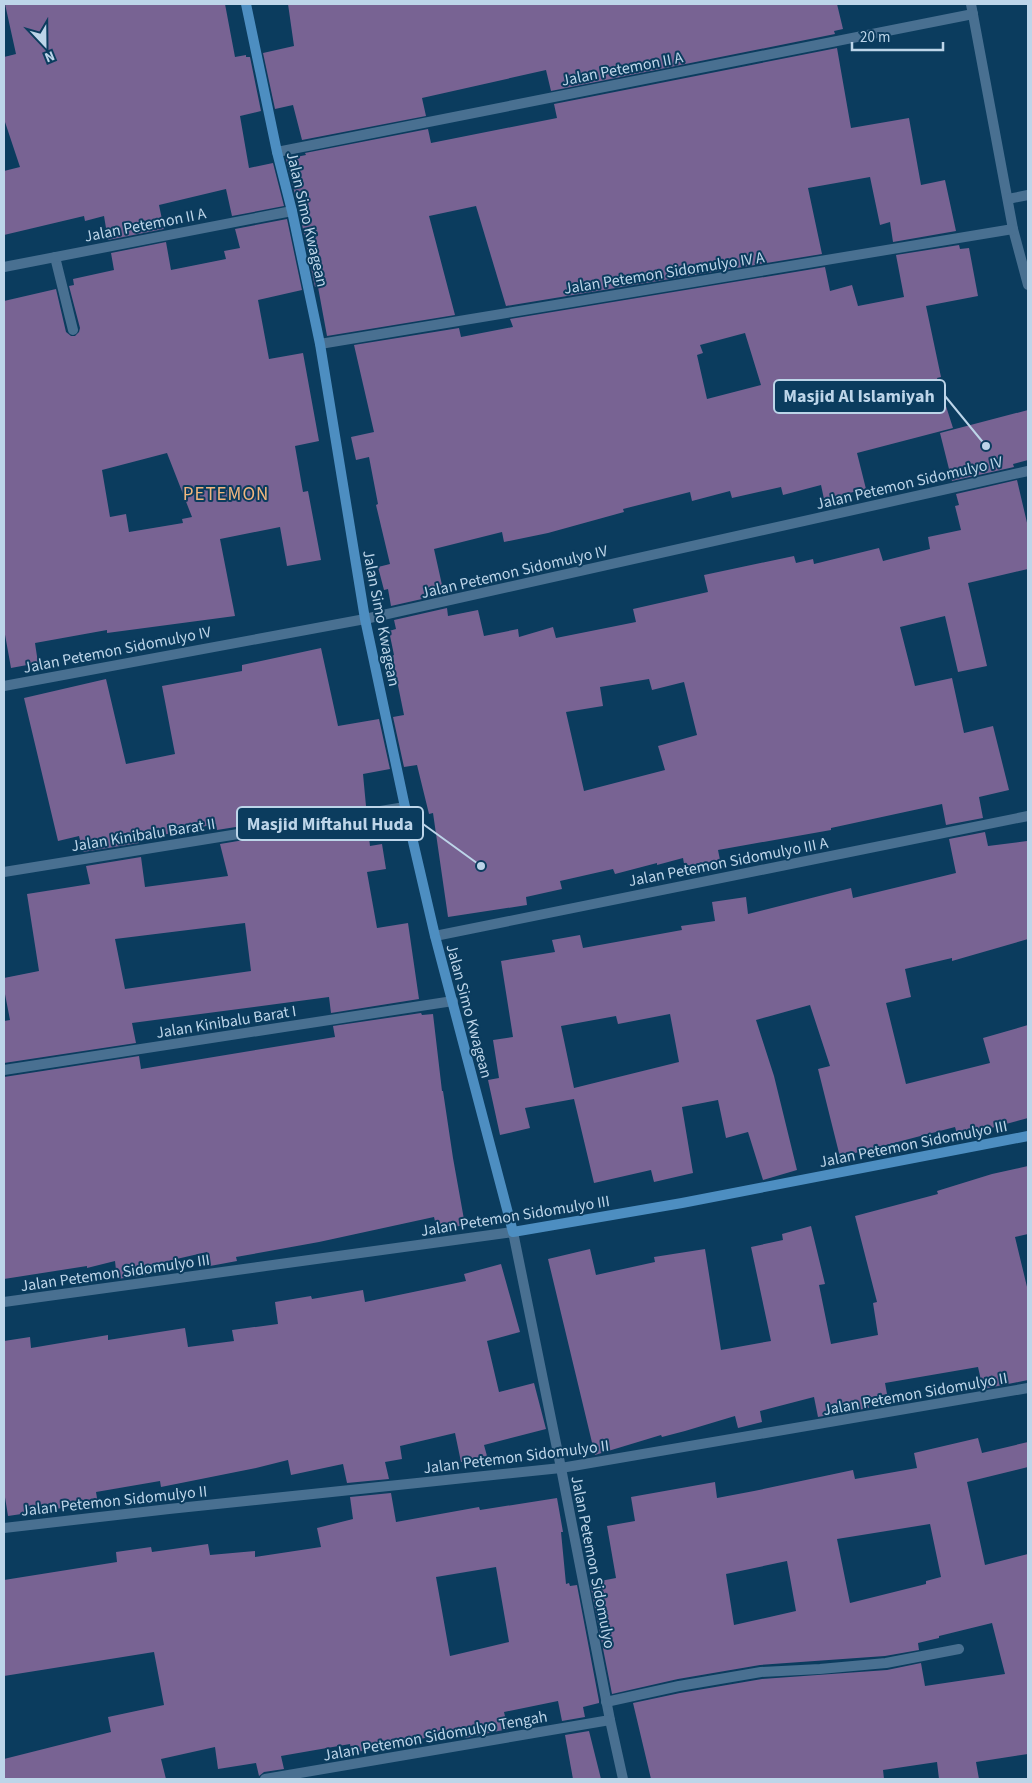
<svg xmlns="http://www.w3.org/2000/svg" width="1032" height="1783" font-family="'Source Sans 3',sans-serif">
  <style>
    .building { fill: #786393; fill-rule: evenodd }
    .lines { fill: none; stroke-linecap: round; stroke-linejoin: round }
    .street { stroke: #497091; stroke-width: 10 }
    .secondary { stroke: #4d8ec1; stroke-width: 10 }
    .labels { text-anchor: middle; stroke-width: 4; stroke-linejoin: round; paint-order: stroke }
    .street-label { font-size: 16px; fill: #bdd5e9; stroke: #0b3c5e }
    .quarter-label { font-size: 19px; letter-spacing: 1px; fill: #f1b67e; stroke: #0b3c5e }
    .leader { fill: none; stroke: #bdd5e9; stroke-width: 2 }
    .callout-dot { fill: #bdd5e9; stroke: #0b3c5e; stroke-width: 2 }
    .callout { fill: #0b3c5e; stroke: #bdd5e9; stroke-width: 2 }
    .callout-label { font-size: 18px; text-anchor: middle; font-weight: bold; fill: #bdd5e9 }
  </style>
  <rect width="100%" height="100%" fill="#0b3c5e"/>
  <g class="building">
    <path d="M5,4H225L235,57L246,55V57H250L261,111L240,116L249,168L273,163L284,206L232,216L226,189L159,205L164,229L108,240L104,216L85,221L84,216L4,235V171L20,167L4,119V57L16,54Z"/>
    <path d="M288,4H837L843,29L834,31L835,34L551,91L546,70L422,98L426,116L302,140L293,105L275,109L263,53L294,46Z"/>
    <path d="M837,48L851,128L909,118L921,185L945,180L956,231L893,242L890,222L880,225L870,177L808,188L822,254L506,306L476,206L429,216L455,315L327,336L318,287H315L299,210L286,159L306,155L305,153L428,129L431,143L557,118L554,104Z"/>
    <path d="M287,219L302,290L258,300L269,359L303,353L319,441L295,446L303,492L308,491L321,560L287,566L280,527L220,539L235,616L107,633V630L35,643L38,663L11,668L4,629V301L56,289L66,332L71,336H75L79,332L80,328L69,286L74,285L73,279L114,270L111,253L166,242L171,270L226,259L224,251L240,248L235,229ZM167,453L192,517L182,519L183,523L129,532L126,514L110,517L102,470Z"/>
    <path d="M959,245L960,249L969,248L978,296L926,306L941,377L937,378L953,428L857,453L866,489L824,499L821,485L783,495L781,487L732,498L730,491L692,501L690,492L623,509L624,512L548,533L504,542L502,532L434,549L444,594L391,606L388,589L384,590L378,567L390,564L376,505L378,504L369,457L356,460L351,437L374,432L354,345L459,328L461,337L513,327L510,319L825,267L830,291L852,285L858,306L904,297L896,255ZM745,333L761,385L707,399L697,355L703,353L700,345Z"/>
    <path d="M1028,410V460L1013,464L1014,467L952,481L940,433Z"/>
    <path d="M1017,480L1028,527V569L968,583L987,666L958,672L945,616L900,627L915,686L952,678L964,733L993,726L1009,790L979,797L983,818L946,825L942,804L831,828V830L718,850L720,860L685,869L683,858L657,865V863L615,874L613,869L560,881L562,889L526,897L527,905L448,917L433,813L429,814L417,765L404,767L393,717L404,715L392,656L394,655L389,631L396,629L394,620L447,608L448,616L478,610L484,636L518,629L519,637L553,627L556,638L636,622L633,609L708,592L704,575L794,556L796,563L813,559L814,564L879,548L883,561L930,549L928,537L961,530L955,506L959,505L956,494ZM649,679L652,690L684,682L697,735L658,746L665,770L584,791L566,712L603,706L600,687Z"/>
    <path d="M321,648L338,726L379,719L390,769L363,774L366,806L217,830L216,824L138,840L139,843L83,852L79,836L58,841L24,698L106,679L126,764L175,754L162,686L242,671V665Z"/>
    <path d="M367,820L370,846L382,844L386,869L367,872L377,928L408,923L419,999L331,1013L329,997L132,1023L136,1043L4,1063V1021L10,1020L4,989V978L39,971L27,894L90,884L86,866L141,857L145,887L228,876L220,844ZM245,923L251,971L125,989L115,939Z"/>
    <path d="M985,832L988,846L1027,841L1028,854V939L952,961V958L905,969L911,997L886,1003L906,1084L990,1063L983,1038L1028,1025V1118L958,1137L955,1127L840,1157L818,1069L830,1066L810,1005L756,1020L774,1076L797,1170L763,1180L748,1132L726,1138L718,1100L682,1107L693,1173L654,1182L651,1170L594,1183L574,1099L525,1108L530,1128L500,1135L488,1080L499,1078L493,1040L513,1037L501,961L555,952L552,940L580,935L583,948L682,930L681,926L715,921L712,902L746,897L748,914L851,888L853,898L956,873L949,839ZM670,1014L679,1062L574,1088L561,1026L616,1016L618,1024Z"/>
    <path d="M421,1013L422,1015L433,1014L442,1091H443L453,1158L465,1225L437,1230L434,1217L319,1242L236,1257L237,1261L210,1266L207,1252L146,1266L147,1275L117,1279L115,1261L87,1268V1266L4,1279V1077L139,1056L141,1069L335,1037L333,1026Z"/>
    <path d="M1028,1166V1234L1015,1237L1028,1291V1380L983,1389L978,1367L885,1383L887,1394L867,1398L869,1408L818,1417L814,1397L760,1411L762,1422L738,1428L735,1416L685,1431L662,1437L661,1435L595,1455L548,1259L590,1249L596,1275L655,1262L654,1257L705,1249L721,1350L771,1341L751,1247L783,1240L782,1234L811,1226L825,1284L819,1285L831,1344L878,1335L873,1303L877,1302L855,1216L938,1194L937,1191L992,1174Z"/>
    <path d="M501,1264L520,1332L487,1341L499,1392L534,1383L546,1429L484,1445L487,1456L461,1462L455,1433L400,1446L402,1459L385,1462L389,1479L347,1483L343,1464L291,1475L288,1460L256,1468L161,1487L160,1481L96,1492L98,1504L70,1510L69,1507L8,1516L4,1491V1341L30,1337L31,1348L108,1335V1340L185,1328L188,1347L234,1341L232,1330L278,1324L275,1302L311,1296L312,1299L363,1290L365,1302L466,1281L464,1274Z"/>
    <path d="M978,1438L982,1453L1028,1442V1467L967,1482L985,1565L1028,1554V1754L976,1762L979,1779H939L937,1762L883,1770L884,1779H651L633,1703L680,1693L762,1679L887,1670L921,1663L925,1686L1005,1674L992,1623L939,1636V1638L918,1643L919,1650L885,1656L760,1665L678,1679L612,1694L590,1583L616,1578L607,1526L635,1521L631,1497L715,1482L717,1498L754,1491L853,1470L855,1479L917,1468L914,1453ZM930,1524L941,1577L926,1581V1584L850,1603L837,1539ZM787,1561L796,1611L734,1625L726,1574Z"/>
    <path d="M391,1493L396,1522L479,1507L480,1510L557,1498L563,1532H561L566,1584L569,1583L570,1586L577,1585L599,1701V1703L583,1707L585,1717L562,1721L558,1701L504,1712L508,1729L465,1738L463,1728L413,1741L352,1753L350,1744L281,1756L284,1769L264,1772L259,1776L256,1763L218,1769L215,1747L161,1759L166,1779H4V1759L111,1732L108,1717L164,1705L154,1652L4,1676V1580L117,1562L116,1552L151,1547L152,1552L208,1544L210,1555L255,1551V1557L321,1547L317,1528L353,1519L350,1497ZM496,1567L509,1642L450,1656L436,1577Z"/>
    <path d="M589,1731L601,1779H573L565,1735Z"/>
  </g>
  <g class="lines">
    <g class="street">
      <path d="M971,4L1013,229L1028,285"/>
      <path d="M277,152L973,14"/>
      <path d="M1008,199L1028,195"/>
      <path d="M55,257L73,330"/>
      <path d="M4,267L292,211"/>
      <path d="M320,344L1013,229"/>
      <path d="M4,686L365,619L1028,471"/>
      <path d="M4,872L405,807"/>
      <path d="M435,936L1028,816"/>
      <path d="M4,1070L453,1001"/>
      <path d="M4,1302L513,1232L561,1468L610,1720L623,1779"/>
      <path d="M4,1528L169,1509L561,1468L1028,1388"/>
      <path d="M606,1702L679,1686L761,1672L820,1669L886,1663L959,1649"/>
      <path d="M265,1779L610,1720"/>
    </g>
    <path class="secondary" d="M246,4L277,152L292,211L320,344L365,619L405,807L435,936L513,1232L682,1203L1028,1136"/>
  </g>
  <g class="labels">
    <g class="street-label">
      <text transform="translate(622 68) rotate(-11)" y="6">Jalan Petemon II A</text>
      <text transform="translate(308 219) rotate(77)" y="6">Jalan Simo Kwagean</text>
      <text transform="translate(145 224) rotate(-11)" y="6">Jalan Petemon II A</text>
      <text transform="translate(664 272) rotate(-9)" y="6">Jalan Petemon Sidomulyo IV A</text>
      <text transform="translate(909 482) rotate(-13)" y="6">Jalan Petemon Sidomulyo IV</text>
      <text transform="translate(514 571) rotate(-13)" y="6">Jalan Petemon Sidomulyo IV</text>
      <text transform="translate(382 618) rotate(79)" y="6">Jalan Simo Kwagean</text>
      <text transform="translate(117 649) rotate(-11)" y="6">Jalan Petemon Sidomulyo IV</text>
      <text transform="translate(143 834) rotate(-9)" y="6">Jalan Kinibalu Barat II</text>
      <text transform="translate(728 861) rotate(-11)" y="6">Jalan Petemon Sidomulyo III A</text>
      <text transform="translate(470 1011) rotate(75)" y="6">Jalan Simo Kwagean</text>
      <text transform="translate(226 1021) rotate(-9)" y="6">Jalan Kinibalu Barat I</text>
      <text transform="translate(913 1143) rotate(-11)" y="6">Jalan Petemon Sidomulyo III</text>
      <text transform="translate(515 1215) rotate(-9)" y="6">Jalan Petemon Sidomulyo III</text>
      <text transform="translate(115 1272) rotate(-8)" y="6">Jalan Petemon Sidomulyo III</text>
      <text transform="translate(915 1393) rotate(-10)" y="6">Jalan Petemon Sidomulyo II</text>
      <text transform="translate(516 1456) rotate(-7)" y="6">Jalan Petemon Sidomulyo II</text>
      <text transform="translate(114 1500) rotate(-6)" y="6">Jalan Petemon Sidomulyo II</text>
      <text transform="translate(594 1562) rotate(79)" y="6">Jalan Petemon Sidomulyo</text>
      <text transform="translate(435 1735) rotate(-10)" y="6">Jalan Petemon Sidomulyo Tengah</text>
    </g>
    <g class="quarter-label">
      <text x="226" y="500">PETEMON</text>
    </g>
  </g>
  <path class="leader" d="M986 446L945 396M481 866L423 824"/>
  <g class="callout-dot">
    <circle cx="986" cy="446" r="5"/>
    <circle cx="481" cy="866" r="5"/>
  </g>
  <g class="callout">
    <rect x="774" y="380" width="171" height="33" rx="5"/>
    <rect x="237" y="807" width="186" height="33" rx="5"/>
  </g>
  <g class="callout-label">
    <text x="859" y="402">Masjid Al Islamiyah</text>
    <text x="330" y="830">Masjid Miftahul Huda</text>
  </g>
  <rect width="1032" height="1783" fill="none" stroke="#bdd5e9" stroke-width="10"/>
  <g transform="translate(45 45) rotate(158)" stroke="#0b3c5e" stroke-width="4" paint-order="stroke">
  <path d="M0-4L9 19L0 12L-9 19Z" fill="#bdd5e9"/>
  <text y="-8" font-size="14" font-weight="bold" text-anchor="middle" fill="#bdd5e9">N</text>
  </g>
  <path d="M852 42v8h91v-8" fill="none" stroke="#bdd5e9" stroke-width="2.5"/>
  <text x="860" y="42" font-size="15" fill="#bdd5e9" stroke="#0b3c5e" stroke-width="4" paint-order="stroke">20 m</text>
</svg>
